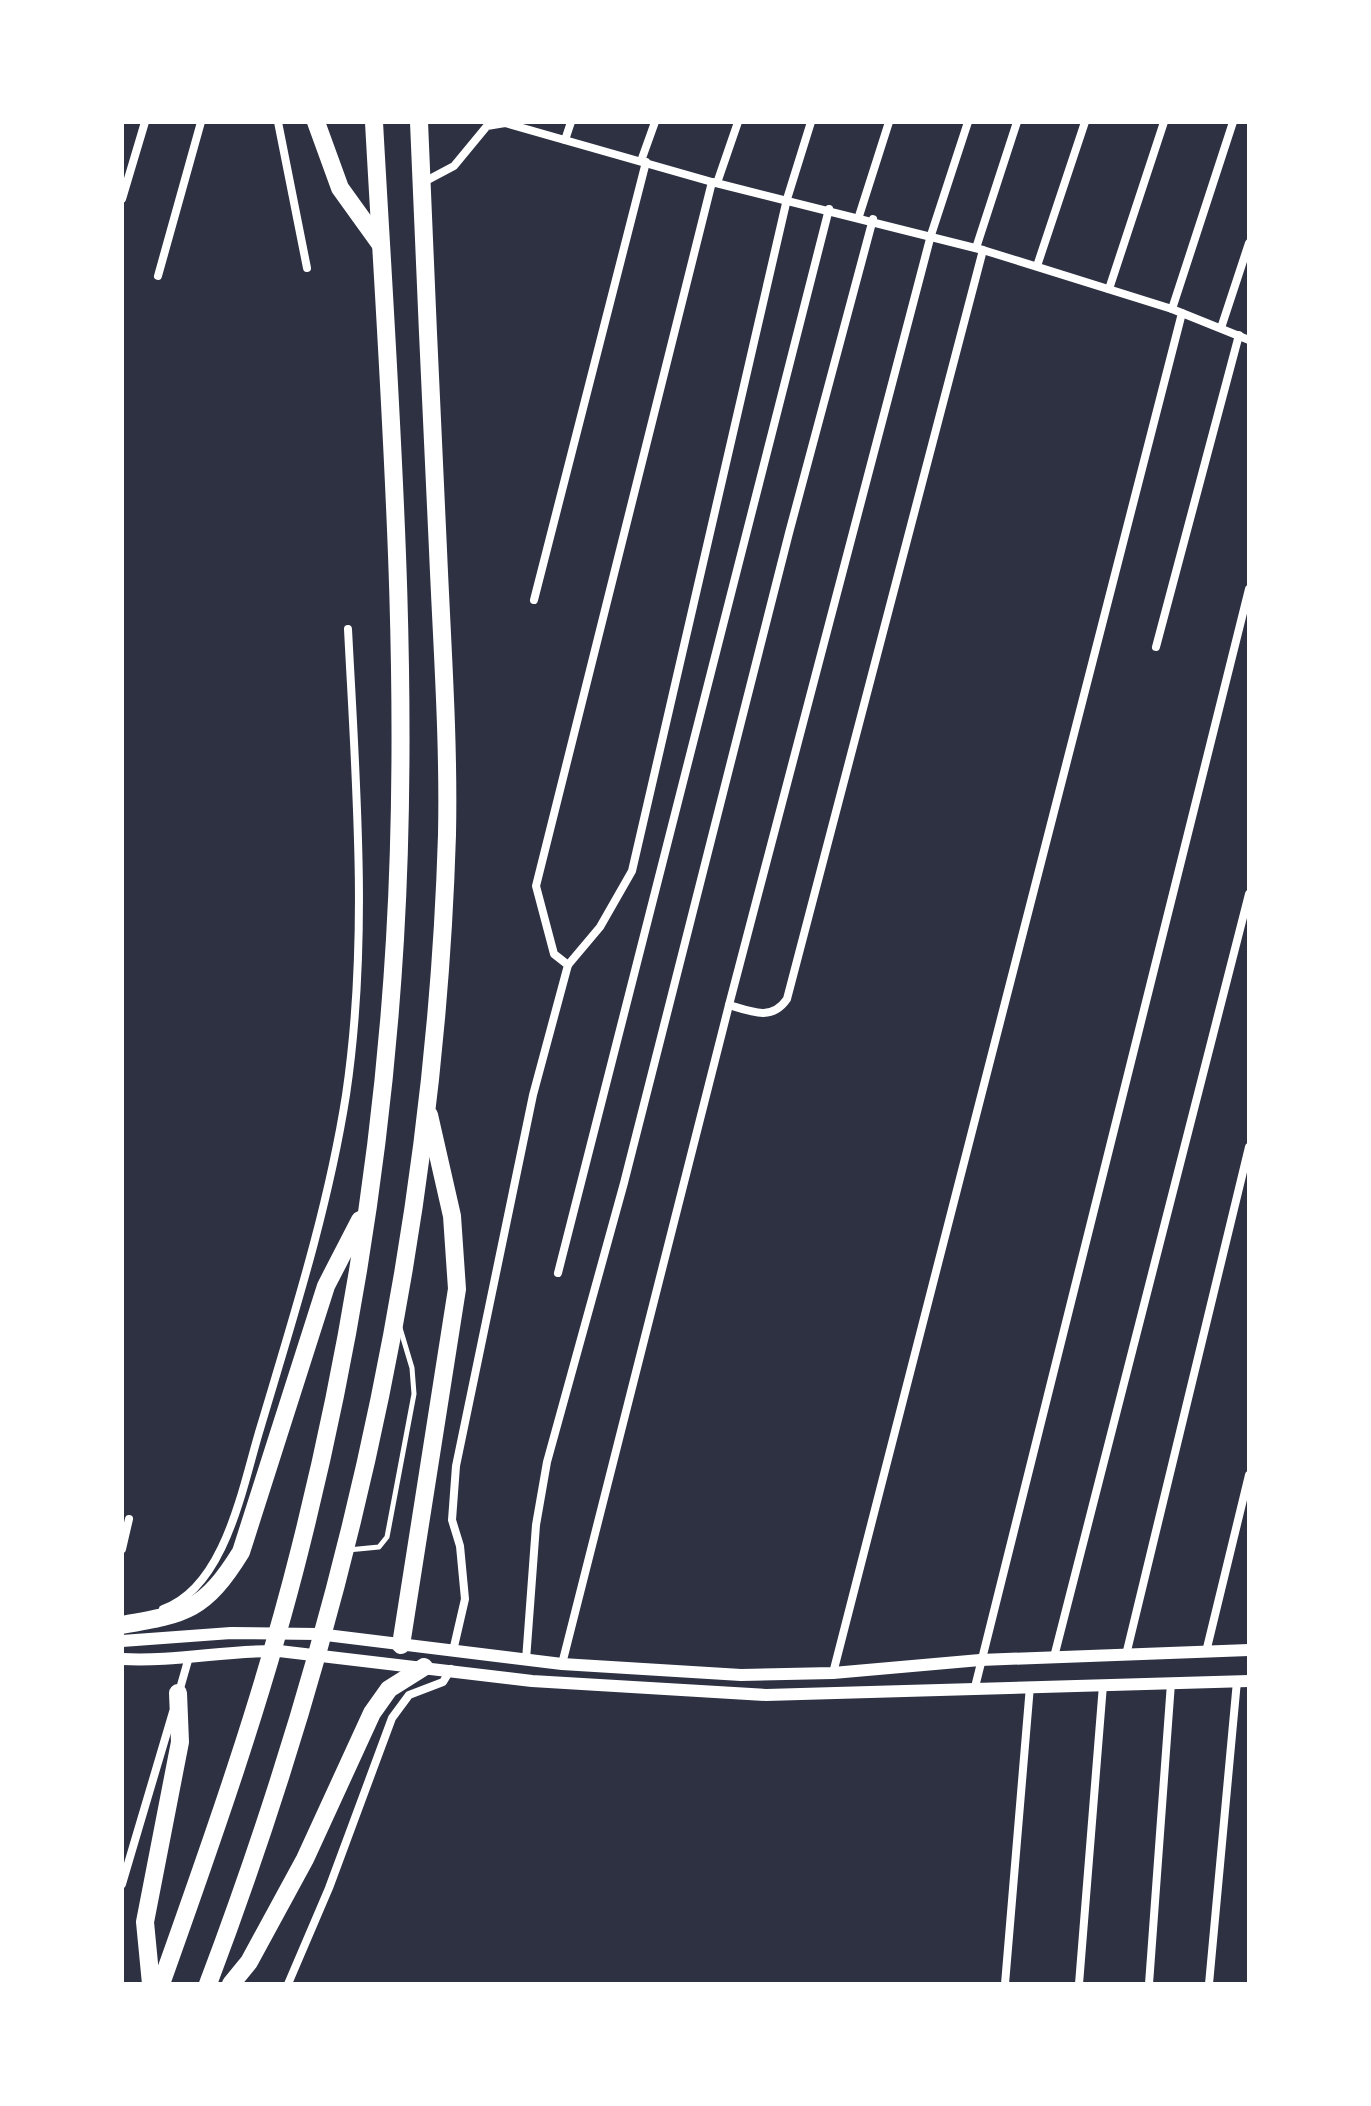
<svg xmlns="http://www.w3.org/2000/svg" width="1371" height="2106" font-family="Inter,sans-serif">
  <style>
    .lines { fill: none; stroke-linecap: round; stroke-linejoin: round }
    .service { stroke: #fff; stroke-width: 5 }
    .minor { stroke: #fff; stroke-width: 8 }
    .tertiary { stroke: #fff; stroke-width: 12 }
    .motorway { stroke: #fff; stroke-width: 18 }
  </style>
  <rect width="100%" height="100%" fill="#2d3142"/>
  <g class="lines">
    <path class="service" d="M348,1550L379,1547L387,1537L414,1394L412,1368L400,1328"/>
    <g class="minor">
      <path d="M278,122L307,268"/>
      <path d="M565,140L571,122"/>
      <path d="M641,161L655,122"/>
      <path d="M422,183L454,166L487,126L505,123L712,182L983,250L1172,309L1249,340"/>
      <path d="M717,183L738,122"/>
      <path d="M122,199L145,122"/>
      <path d="M859,216L889,122"/>
      <path d="M976,248L1017,122"/>
      <path d="M1037,266L1085,122"/>
      <path d="M158,276L201,122"/>
      <path d="M1109,289L1164,122"/>
      <path d="M1172,309L1233,122"/>
      <path d="M1221,328L1249,243"/>
      <path d="M534,600L646,162"/>
      <path d="M1156,647L1239,335"/>
      <path d="M568,965L600,927L632,871L787,199L811,122"/>
      <path d="M729,1005C752,1012 772,1021 787,999L983,250"/>
      <path d="M558,1273L829,209"/>
      <path d="M122,1549L129,1519"/>
      <path d="M163,1609C226,1587 243,1484 260,1429C293,1318 328,1209 346,1095C369,940 356,785 348,629"/>
      <path d="M453,1651L465,1599L460,1546L452,1520L456,1466L533,1095L568,965L554,954L536,886L712,182"/>
      <path d="M1206,1652L1249,1475"/>
      <path d="M1126,1655L1249,1147"/>
      <path d="M1054,1657L1249,894"/>
      <path d="M526,1660L536,1525L547,1462L624,1183L789,533L873,219"/>
      <path d="M562,1664L729,1005L931,235L968,122"/>
      <path d="M833,1673L1182,313"/>
      <path d="M975,1687L1249,589"/>
      <path d="M179,1692L189,1657"/>
      <path d="M122,1884L173,1712"/>
      <path d="M288,1984L329,1888L392,1718L409,1695L443,1682L451,1669"/>
      <path d="M1005,1984L1030,1686"/>
      <path d="M1079,1984L1103,1685"/>
      <path d="M1149,1984L1171,1683"/>
      <path d="M1209,1984L1237,1681"/>
    </g>
    <g class="tertiary">
      <path d="M122,1641L231,1633L318,1634L562,1664L741,1675L833,1673L980,1660L1249,1650"/>
      <path d="M122,1659C175,1662 226,1650 279,1651L532,1681L766,1695L1249,1681"/>
    </g>
    <g class="motorway">
      <path d="M316,122L340,188L381,245"/>
      <path d="M122,1625C187,1614 205,1610 241,1552L326,1286L360,1220"/>
      <path d="M401,1645L457,1289L452,1216L429,1115"/>
      <path d="M151,1984L145,1922L180,1742L178,1693"/>
      <path d="M161,1984C212,1841 263,1697 300,1549C350,1351 383,1143 395,939C411,667 389,394 374,122"/>
      <path d="M208,1984C347,1616 435,1229 447,835C449,740 442,645 438,550C431,407 425,265 419,122"/>
      <path d="M231,1984L249,1962L305,1859L372,1713L389,1689L424,1667"/>
    </g>
  </g>
  <rect width="1371" height="2106" fill="none" stroke="#ffffff" stroke-width="248"/>
</svg>
